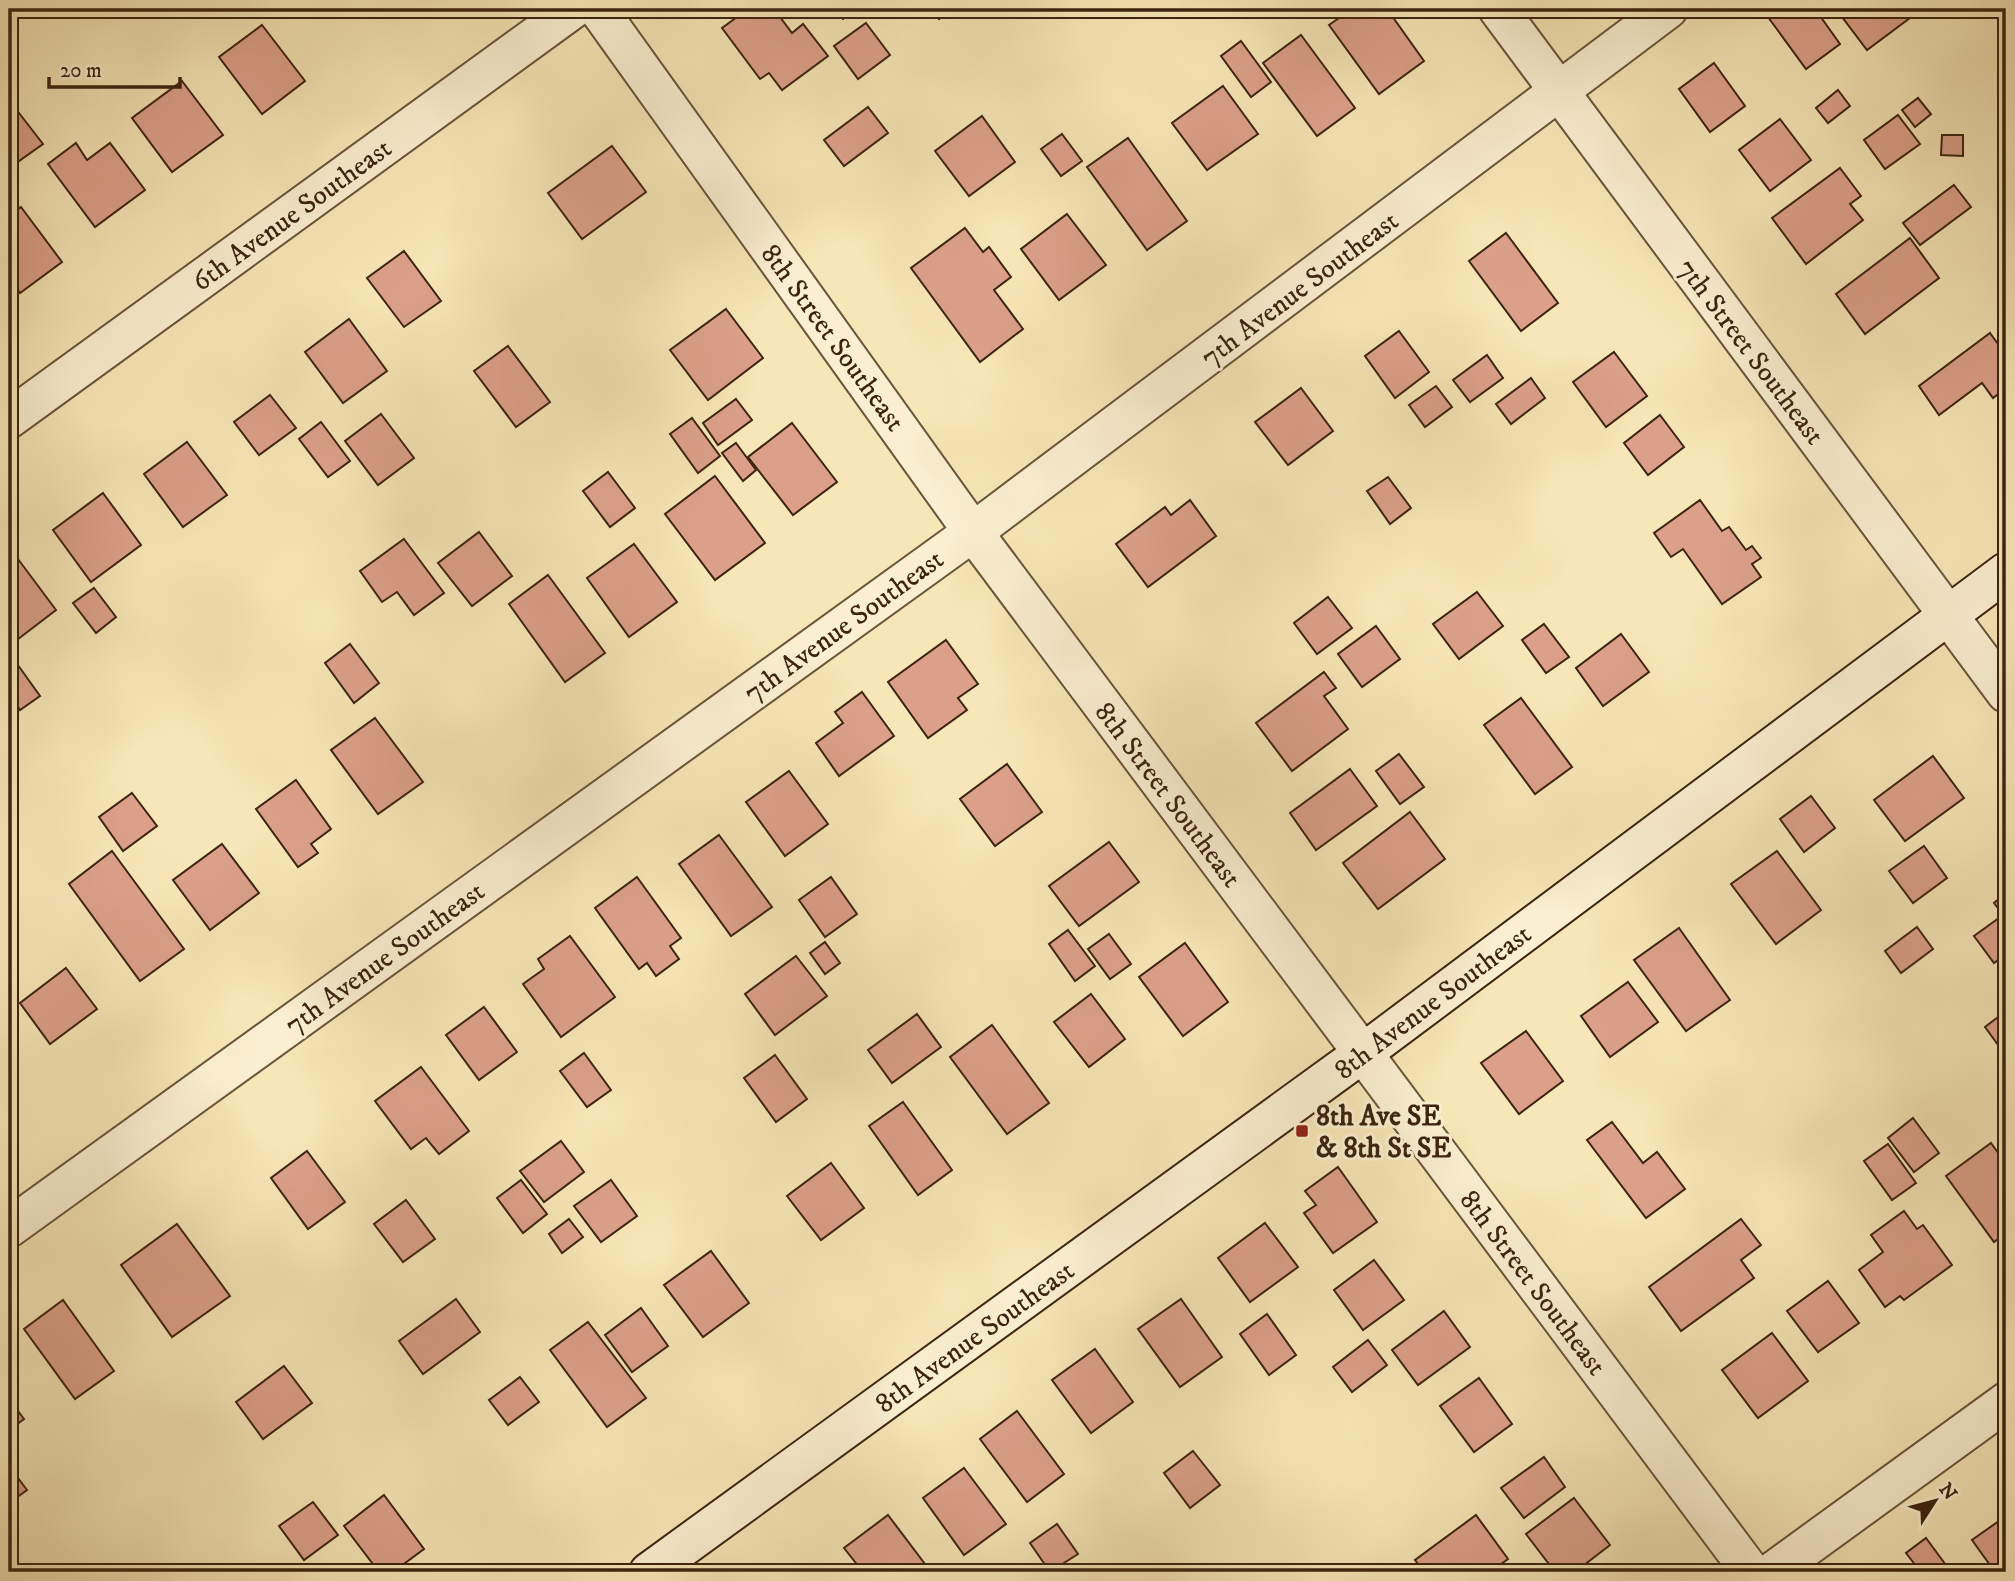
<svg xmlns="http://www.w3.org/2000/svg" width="2015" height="1581" font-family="'IM FELL DW Pica',serif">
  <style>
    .building { fill: #dca08a; stroke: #3c2310; stroke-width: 2 }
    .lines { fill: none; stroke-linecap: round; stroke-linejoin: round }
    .street-casing { stroke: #6b543a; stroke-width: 42 }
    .secondary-casing { stroke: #3c2310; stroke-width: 42 }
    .street { stroke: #faefd0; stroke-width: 38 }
    .secondary { stroke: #faefd0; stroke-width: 38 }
    .poi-dot { fill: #8f2418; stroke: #faefd0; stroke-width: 2.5 }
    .labels { text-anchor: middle; stroke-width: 6; stroke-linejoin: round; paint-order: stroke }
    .street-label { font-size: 28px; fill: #3c2310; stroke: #faefd0 }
    .poi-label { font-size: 28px; font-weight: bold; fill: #3c2310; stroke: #faefd0; text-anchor: start }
  </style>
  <rect width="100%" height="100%" fill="#f7e6b7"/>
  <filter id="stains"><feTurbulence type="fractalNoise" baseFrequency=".00286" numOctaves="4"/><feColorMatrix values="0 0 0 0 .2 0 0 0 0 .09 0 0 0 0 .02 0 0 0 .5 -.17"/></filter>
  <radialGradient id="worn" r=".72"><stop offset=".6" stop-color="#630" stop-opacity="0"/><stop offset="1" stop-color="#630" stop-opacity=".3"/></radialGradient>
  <g class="building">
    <path d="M748,9H774L792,33L803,24L828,56L782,90L769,73L760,79L722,28Z"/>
    <path d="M835,9H857L843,19Z"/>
    <path d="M932,9H953L939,19Z"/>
    <path d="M1352,9H1387L1424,61L1379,94L1329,25Z"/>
    <path d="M1779,9H1815L1840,44L1806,69L1768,17Z"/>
    <path d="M1836,9H1922L1867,50Z"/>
    <path d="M866,23L890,55L858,79L834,46Z"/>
    <path d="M262,25L305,81L262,114L219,57Z"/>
    <path d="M1301,35L1355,108L1317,136L1263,63Z"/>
    <path d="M1241,41L1271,82L1251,97L1221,56Z"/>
    <path d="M1714,63L1745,106L1710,132L1679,89Z"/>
    <path d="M182,81L223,135L172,172L132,118Z"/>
    <path d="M1223,86L1258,134L1207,170L1172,123Z"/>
    <path d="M1838,90L1850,106L1828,123L1816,108Z"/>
    <path d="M1918,98L1931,114L1915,127L1902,110Z"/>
    <path d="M868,107L888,133L844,166L824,140Z"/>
    <path d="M19,113L43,144L19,161L9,146V121Z"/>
    <path d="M1898,115L1920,144L1885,169L1864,140Z"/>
    <path d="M982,116L1015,162L969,196L935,151Z"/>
    <path d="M1780,119L1811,160L1770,191L1739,150Z"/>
    <path d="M1062,134L1082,161L1061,176L1041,149Z"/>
    <path d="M1942,135H1963V156L1941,155Z"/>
    <path d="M1128,138L1187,221L1147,250L1087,167Z"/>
    <path d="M76,143L87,160L110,143L145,190L95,227L48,164Z"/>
    <path d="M612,146L646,192L582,239L548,193Z"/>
    <path d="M1840,168L1861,196L1850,204L1863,220L1806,264L1772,218Z"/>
    <path d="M1954,185L1971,207L1920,245L1903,223Z"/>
    <path d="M21,207L62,262L20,293L9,277V216Z"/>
    <path d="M1067,214L1106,265L1059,300L1021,249Z"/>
    <path d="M965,228L983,252L989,247L1011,277L994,290L1023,329L980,362L911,268Z"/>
    <path d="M1506,233L1558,303L1521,331L1469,261Z"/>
    <path d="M1910,238L1939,278L1865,334L1836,294Z"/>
    <path d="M404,251L441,301L404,327L367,278Z"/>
    <path d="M726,309L763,358L708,400L670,350Z"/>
    <path d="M349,319L387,371L343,403L305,352Z"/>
    <path d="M1399,331L1429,372L1395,398L1365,356Z"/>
    <path d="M1990,333L2006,355V388L1993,398L1982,383L1939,415L1919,386Z"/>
    <path d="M508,346L550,402L516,427L474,371Z"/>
    <path d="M1614,352L1647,396L1606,427L1573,382Z"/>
    <path d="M1487,355L1503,378L1470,402L1453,380Z"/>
    <path d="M1531,378L1545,398L1511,424L1496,404Z"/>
    <path d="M1436,386L1452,407L1425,427L1409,405Z"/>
    <path d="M1301,388L1333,431L1288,465L1255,422Z"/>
    <path d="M270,395L296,428L259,455L234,422Z"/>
    <path d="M736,399L752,420L718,445L703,423Z"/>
    <path d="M381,414L414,458L378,485L345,441Z"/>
    <path d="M1660,415L1684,447L1648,475L1624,443Z"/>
    <path d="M692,418L720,456L698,473L670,434Z"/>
    <path d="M321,422L350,461L328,477L299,439Z"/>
    <path d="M792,423L837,482L793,515L748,457Z"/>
    <path d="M187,442L227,495L183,527L144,474Z"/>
    <path d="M736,443L756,470L743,481L722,453Z"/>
    <path d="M608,472L635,508L610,527L583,491Z"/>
    <path d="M715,476L765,543L715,580L665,514Z"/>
    <path d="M1388,477L1411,508L1390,524L1367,491Z"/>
    <path d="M103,493L141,545L91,582L53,530Z"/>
    <path d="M1190,500L1216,536L1148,587L1116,544L1165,507L1171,515Z"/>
    <path d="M1700,500L1722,531L1729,527L1746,550L1752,546L1761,558L1752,564L1761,577L1722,604L1683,549L1671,557L1654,533Z"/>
    <path d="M479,532L512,576L472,606L438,563Z"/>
    <path d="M404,539L444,593L414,615L397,592L382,602L360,571Z"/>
    <path d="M634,544L677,602L629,637L587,578Z"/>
    <path d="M15,555L56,610L9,646V560Z"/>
    <path d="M548,575L605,653L565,682L509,604Z"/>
    <path d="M94,588L116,617L96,633L73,603Z"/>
    <path d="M1477,592L1503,626L1459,659L1433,624Z"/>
    <path d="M1328,597L1352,628L1317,654L1294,623Z"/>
    <path d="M1544,624L1569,657L1546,673L1522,640Z"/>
    <path d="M1376,626L1400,659L1362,687L1338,654Z"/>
    <path d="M1621,634L1649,672L1603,706L1576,668Z"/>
    <path d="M946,640L978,684L958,698L967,710L928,738L888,682Z"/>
    <path d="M350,644L379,683L354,703L325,663Z"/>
    <path d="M15,661L40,696L20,710L9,694V666Z"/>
    <path d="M1324,672L1336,688L1324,696L1348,729L1292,771L1256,723Z"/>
    <path d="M862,692L894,736L839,776L816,743L843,723L835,712Z"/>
    <path d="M1521,698L1572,767L1535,794L1484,725Z"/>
    <path d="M9,702L18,716L9,722Z"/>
    <path d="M375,718L423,782L378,814L331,750Z"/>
    <path d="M1399,754L1424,787L1400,804L1376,771Z"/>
    <path d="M1933,756L1964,798L1905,841L1874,800Z"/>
    <path d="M1007,764L1042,812L995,846L960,799Z"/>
    <path d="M1350,769L1377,806L1316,850L1290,813Z"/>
    <path d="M789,771L828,824L785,856L746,802Z"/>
    <path d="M296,780L331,829L311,844L318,853L298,867L256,809Z"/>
    <path d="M132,793L157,826L123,851L99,817Z"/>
    <path d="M1811,796L1835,828L1804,852L1780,819Z"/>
    <path d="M1410,812L1445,859L1378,909L1343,863Z"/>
    <path d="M719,835L772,907L731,936L679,864Z"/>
    <path d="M1109,842L1139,882L1079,926L1049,886Z"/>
    <path d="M222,844L259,893L210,930L173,880Z"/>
    <path d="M1924,846L1947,878L1913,903L1889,871Z"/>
    <path d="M112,851L184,949L140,981L69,884Z"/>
    <path d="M1777,851L1821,910L1776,944L1731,884Z"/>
    <path d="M637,877L681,938L670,946L679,959L656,976L647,963L639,969L595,908Z"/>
    <path d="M831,877L857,914L825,937L799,900Z"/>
    <path d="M2006,893V954L1994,963L1974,936L2003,915L1994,903Z"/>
    <path d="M1917,927L1933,949L1901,973L1885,951Z"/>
    <path d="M1679,928L1730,1000L1686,1031L1634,960Z"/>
    <path d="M1068,930L1095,966L1075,981L1049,944Z"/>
    <path d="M1109,934L1131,964L1110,979L1088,949Z"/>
    <path d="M570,936L615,997L561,1037L523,984L544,969L538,959Z"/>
    <path d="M825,942L840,963L825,974L810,953Z"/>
    <path d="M1185,943L1228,1002L1183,1036L1139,977Z"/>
    <path d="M796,956L827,996L775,1035L745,994Z"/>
    <path d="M66,968L97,1009L50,1044L20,1003Z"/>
    <path d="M1628,982L1658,1022L1610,1057L1581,1016Z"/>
    <path d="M1091,994L1125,1039L1089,1067L1054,1022Z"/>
    <path d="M484,1007L517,1052L479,1080L446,1035Z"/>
    <path d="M2006,1011V1056L1985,1027Z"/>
    <path d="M917,1014L941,1047L892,1083L868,1050Z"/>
    <path d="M992,1025L1049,1103L1007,1134L950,1057Z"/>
    <path d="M1526,1031L1563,1081L1519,1114L1481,1063Z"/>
    <path d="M584,1053L611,1090L587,1107L560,1071Z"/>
    <path d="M775,1055L807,1099L776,1122L744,1078Z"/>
    <path d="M421,1067L469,1131L439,1154L426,1138L411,1149L375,1101Z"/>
    <path d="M903,1102L952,1170L918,1195L869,1126Z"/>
    <path d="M1913,1118L1939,1153L1914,1172L1888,1138Z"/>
    <path d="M1612,1122L1643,1163L1657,1152L1685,1189L1646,1218L1587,1140Z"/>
    <path d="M561,1141L584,1172L544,1202L520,1171Z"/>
    <path d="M1991,1143L2006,1164V1233L1994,1242L1946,1176Z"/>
    <path d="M1888,1144L1916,1183L1892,1200L1864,1161Z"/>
    <path d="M307,1151L345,1202L308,1229L271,1178Z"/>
    <path d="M831,1163L864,1208L821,1240L787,1196Z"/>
    <path d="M1338,1167L1377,1222L1333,1253L1304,1213L1316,1205L1305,1191Z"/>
    <path d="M521,1180L547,1214L523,1233L497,1198Z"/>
    <path d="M611,1180L637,1216L601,1242L574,1206Z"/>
    <path d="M406,1200L435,1239L403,1262L374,1224Z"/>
    <path d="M1904,1211L1917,1229L1923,1225L1952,1265L1904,1300L1900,1296L1885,1307L1859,1270L1883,1252L1871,1235Z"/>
    <path d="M569,1219L583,1237L562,1253L549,1234Z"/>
    <path d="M1741,1219L1761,1245L1741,1260L1754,1278L1681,1331L1649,1287Z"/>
    <path d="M1265,1223L1298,1267L1250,1302L1218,1258Z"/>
    <path d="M177,1224L230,1296L172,1337L121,1265Z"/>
    <path d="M711,1251L749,1303L703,1337L664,1285Z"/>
    <path d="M1374,1260L1404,1300L1363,1330L1334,1290Z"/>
    <path d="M1828,1281L1859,1323L1818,1352L1787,1311Z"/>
    <path d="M456,1299L480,1332L423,1374L399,1341Z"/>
    <path d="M1181,1299L1222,1357L1180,1387L1138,1329Z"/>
    <path d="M63,1300L114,1371L75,1399L24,1329Z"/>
    <path d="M641,1308L668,1346L632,1372L605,1335Z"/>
    <path d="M1444,1311L1470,1347L1418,1385L1392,1350Z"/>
    <path d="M1267,1314L1296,1355L1269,1375L1240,1334Z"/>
    <path d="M588,1322L646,1398L607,1427L550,1350Z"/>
    <path d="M1772,1333L1808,1381L1758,1418L1722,1370Z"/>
    <path d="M1368,1340L1387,1365L1352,1392L1333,1367Z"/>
    <path d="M1095,1349L1133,1402L1091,1433L1052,1380Z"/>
    <path d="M284,1366L312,1403L263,1439L236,1402Z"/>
    <path d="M520,1377L539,1402L508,1425L489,1400Z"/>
    <path d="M1479,1378L1512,1424L1474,1452L1440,1406Z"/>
    <path d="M9,1399L24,1419L9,1430Z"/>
    <path d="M1017,1411L1064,1474L1027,1502L980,1439Z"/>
    <path d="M1193,1451L1220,1485L1190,1508L1164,1473Z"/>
    <path d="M1544,1457L1565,1487L1524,1518L1501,1488Z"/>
    <path d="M9,1466L27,1490L9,1503Z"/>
    <path d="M964,1468L1006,1524L964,1555L923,1498Z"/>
    <path d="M384,1495L424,1549L393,1572H379L344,1526Z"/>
    <path d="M1574,1498L1610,1545L1575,1572H1555L1526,1534Z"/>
    <path d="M313,1502L338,1535L304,1560L279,1526Z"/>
    <path d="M888,1515L931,1572H863L844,1548Z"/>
    <path d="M1476,1515L1508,1559L1490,1572H1424L1415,1560Z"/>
    <path d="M2006,1516V1572H1995L1972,1540Z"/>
    <path d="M1057,1524L1078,1554L1050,1572L1030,1543Z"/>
    <path d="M1926,1538L1951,1572H1907L1916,1566L1906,1553Z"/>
  </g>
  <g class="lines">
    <defs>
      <g id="street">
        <path d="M598,9L973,532L1751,1572"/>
        <path d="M1498,9L2006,693"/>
        <path d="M9,419L573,9"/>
        <path d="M9,1228L973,532L1668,9"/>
        <path d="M1772,1572L2006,1402"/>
      </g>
      <path id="secondary" d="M649,1572L1363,1053L2006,572"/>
    </defs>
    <use href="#street" class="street-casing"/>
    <use href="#secondary" class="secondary-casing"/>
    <use href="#street" class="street"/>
    <use href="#secondary" class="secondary"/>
  </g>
  <rect class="poi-dot" x="1295" y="1124" width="14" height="14" rx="3.5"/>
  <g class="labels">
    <g class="street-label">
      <text transform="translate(291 214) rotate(-36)" y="10">6th Avenue Southeast</text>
      <text transform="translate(1299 288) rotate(-37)" y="10">7th Avenue Southeast</text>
      <text transform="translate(834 337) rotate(54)" y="10">8th Street Southeast</text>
      <text transform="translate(1752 351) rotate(53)" y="10">7th Street Southeast</text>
      <text transform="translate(843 625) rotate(-36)" y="10">7th Avenue Southeast</text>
      <text transform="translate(1169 794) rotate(53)" y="10">8th Street Southeast</text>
      <text transform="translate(384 957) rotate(-36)" y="10">7th Avenue Southeast</text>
      <text transform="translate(1432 1001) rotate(-37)" y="10">8th Avenue Southeast</text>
      <text transform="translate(1534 1282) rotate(53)" y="10">8th Street Southeast</text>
      <text transform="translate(974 1336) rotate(-36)" y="10">8th Avenue Southeast</text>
    </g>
    <g class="poi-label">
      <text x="1316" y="1125">8th Ave SE<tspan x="1316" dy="32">&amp; 8th St SE</tspan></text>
    </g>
  </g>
  <rect width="2015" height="1581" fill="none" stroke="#f7e6b7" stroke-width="35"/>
  <rect x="10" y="10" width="1994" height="1560" fill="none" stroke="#3c2310" stroke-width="3.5"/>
  <rect x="18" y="18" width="1980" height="1546" fill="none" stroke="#3c2310" stroke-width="2"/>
  <g transform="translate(1935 1501) rotate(54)" stroke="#faefd0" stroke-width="5" paint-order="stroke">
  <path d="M0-5L12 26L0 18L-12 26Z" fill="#3c2310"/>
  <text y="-10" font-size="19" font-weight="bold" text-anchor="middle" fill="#3c2310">N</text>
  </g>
  <path d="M49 77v10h131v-10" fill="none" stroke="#3c2310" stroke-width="3.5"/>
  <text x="60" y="77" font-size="21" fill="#3c2310" stroke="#faefd0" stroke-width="5" paint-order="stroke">20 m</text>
  <rect width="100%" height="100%" filter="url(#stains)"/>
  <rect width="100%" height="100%" fill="url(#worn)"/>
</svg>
